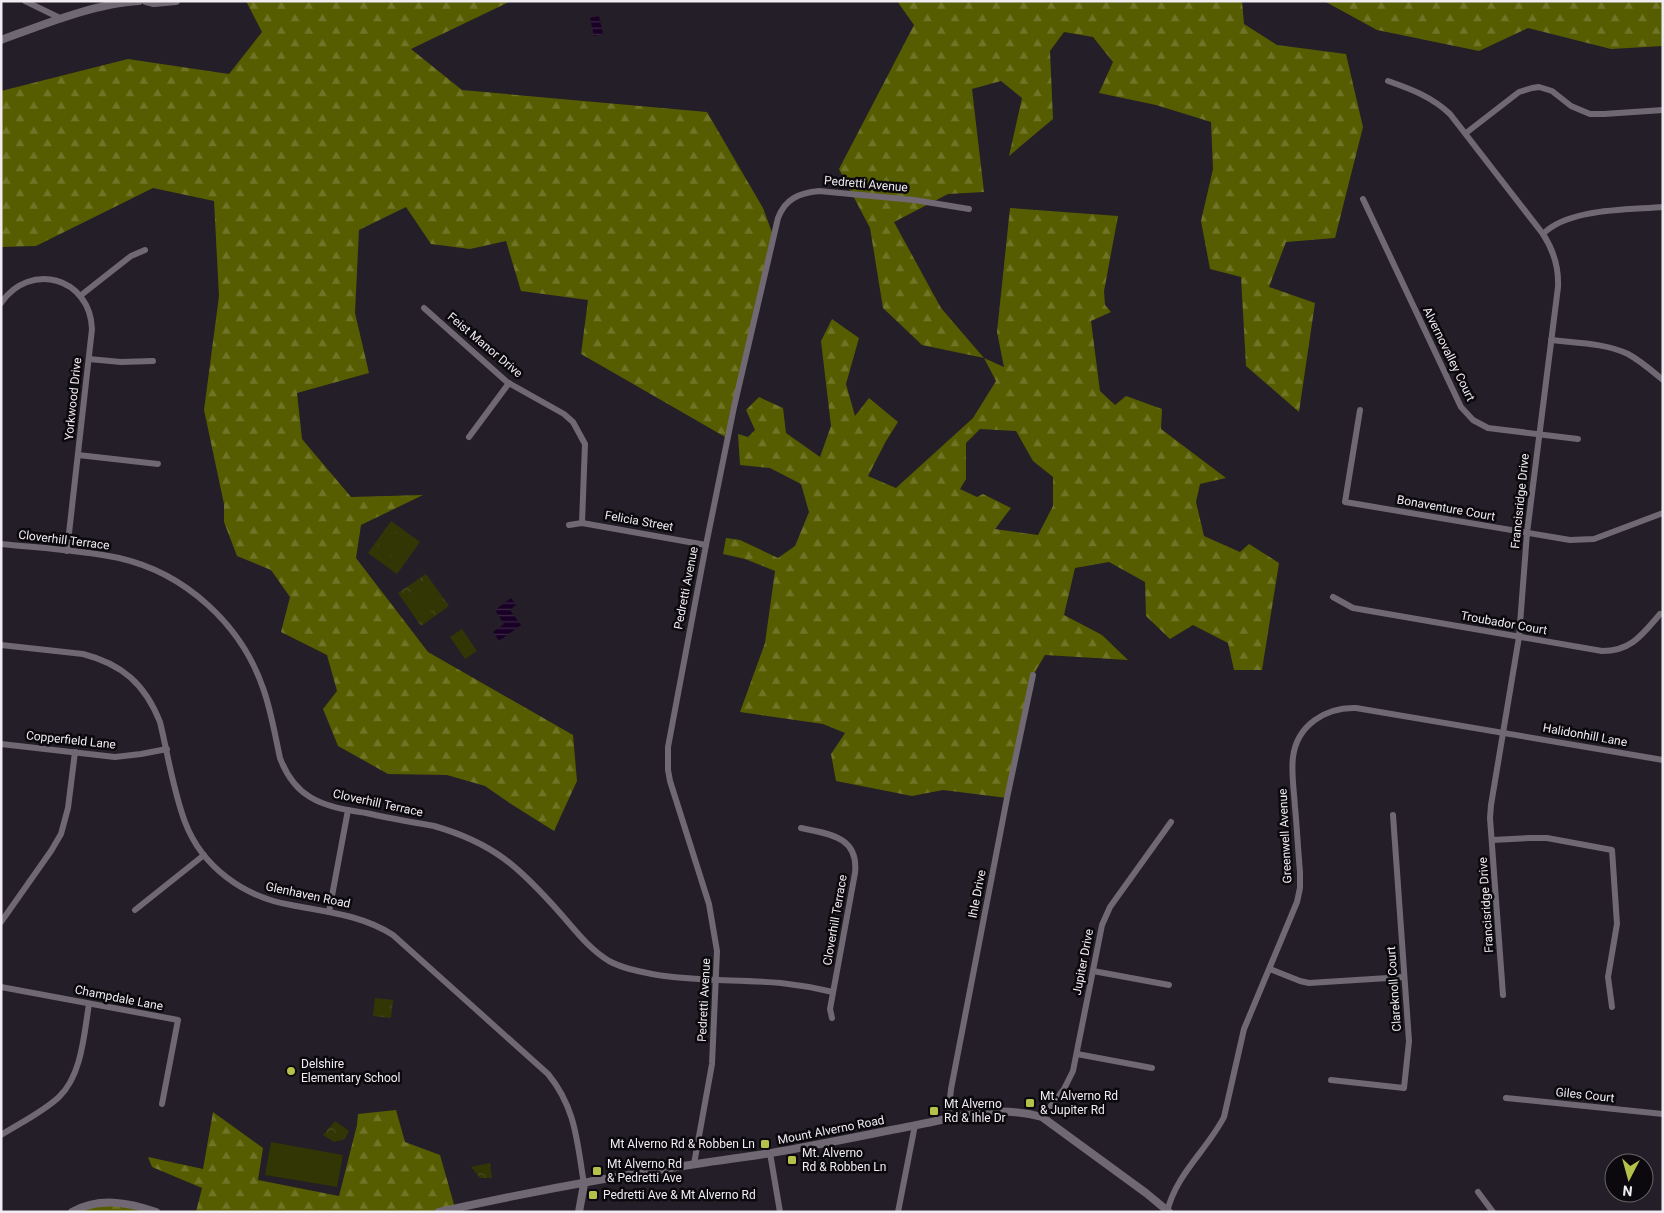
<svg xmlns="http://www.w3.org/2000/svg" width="1664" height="1213" font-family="Roboto,sans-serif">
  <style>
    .forest { fill: url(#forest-firs); fill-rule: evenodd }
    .park { fill: url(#park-crowns) }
    .pitch { fill: #323605 }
    .water { fill: url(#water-rules) }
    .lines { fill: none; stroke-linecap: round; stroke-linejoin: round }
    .minor { stroke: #706974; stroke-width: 6 }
    .tertiary { stroke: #706974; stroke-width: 8 }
    .poi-dot { fill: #b6c149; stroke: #0b090d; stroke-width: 2 }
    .labels { text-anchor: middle; stroke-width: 5; stroke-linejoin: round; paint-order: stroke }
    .street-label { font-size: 12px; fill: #f0ecf2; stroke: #0b090d }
    .poi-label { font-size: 12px; fill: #f0ecf2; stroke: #0b090d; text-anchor: start }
  </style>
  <defs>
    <pattern id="forest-firs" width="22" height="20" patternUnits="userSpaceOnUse" patternTransform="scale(1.25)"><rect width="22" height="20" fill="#565d00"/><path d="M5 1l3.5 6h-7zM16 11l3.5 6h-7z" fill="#6f7426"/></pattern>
    <pattern id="park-crowns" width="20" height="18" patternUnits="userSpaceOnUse" patternTransform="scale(1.25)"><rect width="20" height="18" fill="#323605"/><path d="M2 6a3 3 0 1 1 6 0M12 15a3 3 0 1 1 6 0" fill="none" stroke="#464a1e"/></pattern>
    <pattern id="water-rules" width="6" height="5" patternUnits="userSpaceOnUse" patternTransform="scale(1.25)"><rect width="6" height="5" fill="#190125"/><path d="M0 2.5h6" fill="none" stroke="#3b2645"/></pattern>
  </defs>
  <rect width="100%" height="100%" fill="#231e27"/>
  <g class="forest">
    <path d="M246,1H511L411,49L462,90L707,112L763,208L774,238L727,438L581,354L588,300L521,291L506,241L470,249L431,244L406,207L359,230L355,313L369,373L297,393L302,439L351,497L423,495L361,525L356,558L428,652L573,735L577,781L554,831L511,804L485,786L447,775L388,774L338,746L323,709L337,691L327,655L281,632L290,597L271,570L237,556L224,522V504L204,410L219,296L214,201L153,188L36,246L1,247V91L128,59L229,74L262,32Z"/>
    <path d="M897,1H1242L1244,24L1277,45L1346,54L1363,127L1335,238L1286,242L1269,287L1315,303L1299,412L1246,366L1241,277L1210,269L1201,221L1213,169L1211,122L1156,105L1099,93L1113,62L1093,37L1064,32L1050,51L1053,119L1009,156L1022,98L1001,81L972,89L984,192L948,194L894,222L941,308L984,358L1004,367L997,332L1010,208L1118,216L1104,291L1105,305L1111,312L1091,321L1100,391L1115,405L1126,396L1162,409L1161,429L1226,478L1200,484L1196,502L1204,536L1240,552L1249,544L1279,563L1262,670H1234L1228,643L1193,625L1170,639L1146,616L1145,582L1109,562L1075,568L1064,615L1102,635L1128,660L1045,655L1033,675L1007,798L943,790L912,796L836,781L831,754L845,733L823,724L740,712L765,643L775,571L745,559L723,554L726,538L740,540L778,558L795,546L809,512L801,484L770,468L740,465L738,434L748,437L755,430L746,410L759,397L783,408L786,433L820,457L831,426L821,341L832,319L859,338L846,384L855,416L869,398L898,422L886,441L868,476L896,488L973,418L996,381L984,358L922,345L883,308L870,228L839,169L914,25ZM980,429L1016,431L1033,461L1053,477V506L1038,535L995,529L1011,508L983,494L977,497L960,489L966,479V443Z"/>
    <path d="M1324,1H1663V46L1611,49L1528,28L1479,51L1377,30Z"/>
    <path d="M396,1110L405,1142L440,1155L455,1208L439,1212H196L202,1188L152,1167L148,1157L203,1169L213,1112L263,1148L258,1180L339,1196L357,1125L358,1114Z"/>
    <path d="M98,1203L156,1212H72Z"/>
  </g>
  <g class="park">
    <path d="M391,521L420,542L397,574L368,553Z"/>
    <path d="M426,574L449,606L421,626L398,593Z"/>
    <path d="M375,998L393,1000L391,1018L373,1016Z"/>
    <path d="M335,1121L349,1131L345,1139L334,1142L323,1135Z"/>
    <path d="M490,1163L492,1178H480L471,1167Z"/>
  </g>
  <g class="pitch">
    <path d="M390,529L400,536L385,557L375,550Z"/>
    <path d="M404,538L413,545L398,567L388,560Z"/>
    <path d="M428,581L446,604L436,612L418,588Z"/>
    <path d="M415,590L433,614L423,621L405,597Z"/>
    <path d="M462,629L477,651L465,659L450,637Z"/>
    <path d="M271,1142L343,1155L337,1187L265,1175Z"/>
  </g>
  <g class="water">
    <path d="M599,16L603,34L594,36L590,18Z"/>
    <path d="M511,598L516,605L510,610L521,625L499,641L493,632L504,624L495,610Z"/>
  </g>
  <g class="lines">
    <g class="minor">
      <path d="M25,1L62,19"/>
      <path d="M1388,81C1411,89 1432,97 1450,114L1543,234C1554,251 1559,267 1558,287L1527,533L1519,637L1491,805L1490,818L1503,995"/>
      <path d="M1466,133L1519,92L1532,88L1539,87L1552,91L1571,106L1590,114H1604L1663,110"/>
      <path d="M1363,199L1461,407L1473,420L1488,428L1578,439"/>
      <path d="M1543,234C1568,208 1629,210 1663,207"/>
      <path d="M80,296L131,256L145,250"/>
      <path d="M1,303C30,261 90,277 92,329L67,551"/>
      <path d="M424,308L507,382L564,414L573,422L585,444L582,523"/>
      <path d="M1551,340C1576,343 1605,343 1628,354C1641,361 1652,371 1663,380"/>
      <path d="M89,359L121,362L153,361"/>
      <path d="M1360,410L1345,502L1570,540L1594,539L1663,513"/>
      <path d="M469,437L509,383"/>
      <path d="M78,455L158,464"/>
      <path d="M569,525L582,523L706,545"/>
      <path d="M1,544C40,548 80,550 119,558C185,573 241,624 263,688C271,710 275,735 280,758C286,774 295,788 310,797C326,807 347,810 366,813C388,818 411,822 434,826C494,843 520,868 560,913C575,930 589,949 609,961C622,968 637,971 652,974C695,982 738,979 781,983C799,985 816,988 833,992"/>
      <path d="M1333,597L1353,608L1602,651C1631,651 1642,635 1660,614"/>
      <path d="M1,645L83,654C122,664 145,684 160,722C168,755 173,790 185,822C202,867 244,897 291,905C327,912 362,915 393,935L548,1074C576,1108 577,1142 584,1184"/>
      <path d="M1,744L115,757L141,754L167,749"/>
      <path d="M801,828C828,834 859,836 855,873L830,1009L832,1018"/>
      <path d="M1492,840L1529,838H1547L1612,850L1617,924L1608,977L1612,1007"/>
      <path d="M135,910L204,855"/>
      <path d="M329,912L348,810"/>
      <path d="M1,922L51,851L61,834L68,808L75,752"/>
      <path d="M1270,969L1300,981L1309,983L1404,977"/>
      <path d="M1093,971L1169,985"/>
      <path d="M1,987L178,1020L162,1104"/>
      <path d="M1077,1054L1152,1068"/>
      <path d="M1331,1080L1404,1088L1409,1041L1393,815"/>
      <path d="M1506,1098L1663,1114"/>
      <path d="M1042,1117L1064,1089L1073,1071L1102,925L1110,907L1171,822"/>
      <path d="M948,1118L951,1089L1007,798L1033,675"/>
      <path d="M1,1135C20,1123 43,1112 59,1097C82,1075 84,1034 89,1004"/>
      <path d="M770,1153L780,1212"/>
      <path d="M694,1164L712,1064L717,951L709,904L670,781L668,770V747L706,545L734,407L778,218C785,199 799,193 819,191L914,200L969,209"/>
      <path d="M1478,1192L1493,1212"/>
      <path d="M898,1212L915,1125"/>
      <path d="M1167,1212C1176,1174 1207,1150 1224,1117L1244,1029L1297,902L1300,888V872C1298,850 1297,828 1295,807C1294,790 1291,773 1293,757C1297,725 1326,707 1356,708L1663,760"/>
    </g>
    <g class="tertiary">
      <path d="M146,1L154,3L176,1"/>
      <path d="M1,40C42,25 96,3 139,1"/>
      <path d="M72,1212C99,1197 128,1202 156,1212"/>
      <path d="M439,1212C524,1193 610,1177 696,1164C721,1160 746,1157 771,1153C818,1145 865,1135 912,1126C959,1117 994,1104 1042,1117L1146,1193L1169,1212"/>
      <path d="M579,1212L584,1184"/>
    </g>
  </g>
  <g class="poi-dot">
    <circle cx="291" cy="1071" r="5"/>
    <rect x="1025" y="1098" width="10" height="10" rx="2.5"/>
    <rect x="929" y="1106" width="10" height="10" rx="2.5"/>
    <rect x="760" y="1139" width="10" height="10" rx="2.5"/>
    <rect x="787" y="1155" width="10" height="10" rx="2.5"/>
    <rect x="592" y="1166" width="10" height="10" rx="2.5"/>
    <rect x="588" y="1190" width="10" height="10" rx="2.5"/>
  </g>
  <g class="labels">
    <g class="street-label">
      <text transform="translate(866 184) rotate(5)" y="4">Pedretti Avenue</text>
      <text transform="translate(485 345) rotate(40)" y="4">Feist Manor Drive</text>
      <text transform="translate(1449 354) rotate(64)" y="4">Alvernovalley Court</text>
      <text transform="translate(73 399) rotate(-84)" y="4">Yorkwood Drive</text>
      <text transform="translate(1520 501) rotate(-84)" y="4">Francisridge Drive</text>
      <text transform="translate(1446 508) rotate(10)" y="4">Bonaventure Court</text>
      <text transform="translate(639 521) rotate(10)" y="4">Felicia Street</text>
      <text transform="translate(64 540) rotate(7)" y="4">Cloverhill Terrace</text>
      <text transform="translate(686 588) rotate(-79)" y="4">Pedretti Avenue</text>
      <text transform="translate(1504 623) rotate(10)" y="4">Troubador Court</text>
      <text transform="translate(1585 735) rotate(10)" y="4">Halidonhill Lane</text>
      <text transform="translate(71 740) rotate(6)" y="4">Copperfield Lane</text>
      <text transform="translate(378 803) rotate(12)" y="4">Cloverhill Terrace</text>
      <text transform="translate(1285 836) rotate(-93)" y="4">Greenwell Avenue</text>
      <text transform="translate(977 894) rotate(-79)" y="4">Ihle Drive</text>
      <text transform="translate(308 895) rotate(12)" y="4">Glenhaven Road</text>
      <text transform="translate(1486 905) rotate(-94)" y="4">Francisridge Drive</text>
      <text transform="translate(835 920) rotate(-80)" y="4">Cloverhill Terrace</text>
      <text transform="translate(1083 962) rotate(-79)" y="4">Jupiter Drive</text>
      <text transform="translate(1394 989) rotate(-94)" y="4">Clareknoll Court</text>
      <text transform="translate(119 998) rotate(11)" y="4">Champdale Lane</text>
      <text transform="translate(704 1000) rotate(-87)" y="4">Pedretti Avenue</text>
      <text transform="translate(1585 1095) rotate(6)" y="4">Giles Court</text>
      <text transform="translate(831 1130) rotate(-11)" y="4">Mount Alverno Road</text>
    </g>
    <g class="poi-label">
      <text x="301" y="1068">Delshire<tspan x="301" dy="14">Elementary School</tspan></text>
      <text x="1040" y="1100">Mt. Alverno Rd<tspan x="1040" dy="14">&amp; Jupiter Rd</tspan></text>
      <text x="944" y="1108">Mt Alverno<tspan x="944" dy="14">Rd &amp; Ihle Dr</tspan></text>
      <text x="755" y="1148" text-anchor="end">Mt Alverno Rd &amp; Robben Ln</text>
      <text x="802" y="1157">Mt. Alverno<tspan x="802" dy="14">Rd &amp; Robben Ln</tspan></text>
      <text x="607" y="1168">Mt Alverno Rd<tspan x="607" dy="14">&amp; Pedretti Ave</tspan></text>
      <text x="603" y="1199">Pedretti Ave &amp; Mt Alverno Rd</text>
    </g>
  </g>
  <rect width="1664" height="1213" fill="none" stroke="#f0ecf2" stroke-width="5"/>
  <g transform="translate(1629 1178) rotate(186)"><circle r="24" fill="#0b090d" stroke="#676469"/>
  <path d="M0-4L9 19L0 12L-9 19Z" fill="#b6c149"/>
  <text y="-8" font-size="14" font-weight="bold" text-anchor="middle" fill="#f0ecf2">N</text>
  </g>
</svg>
